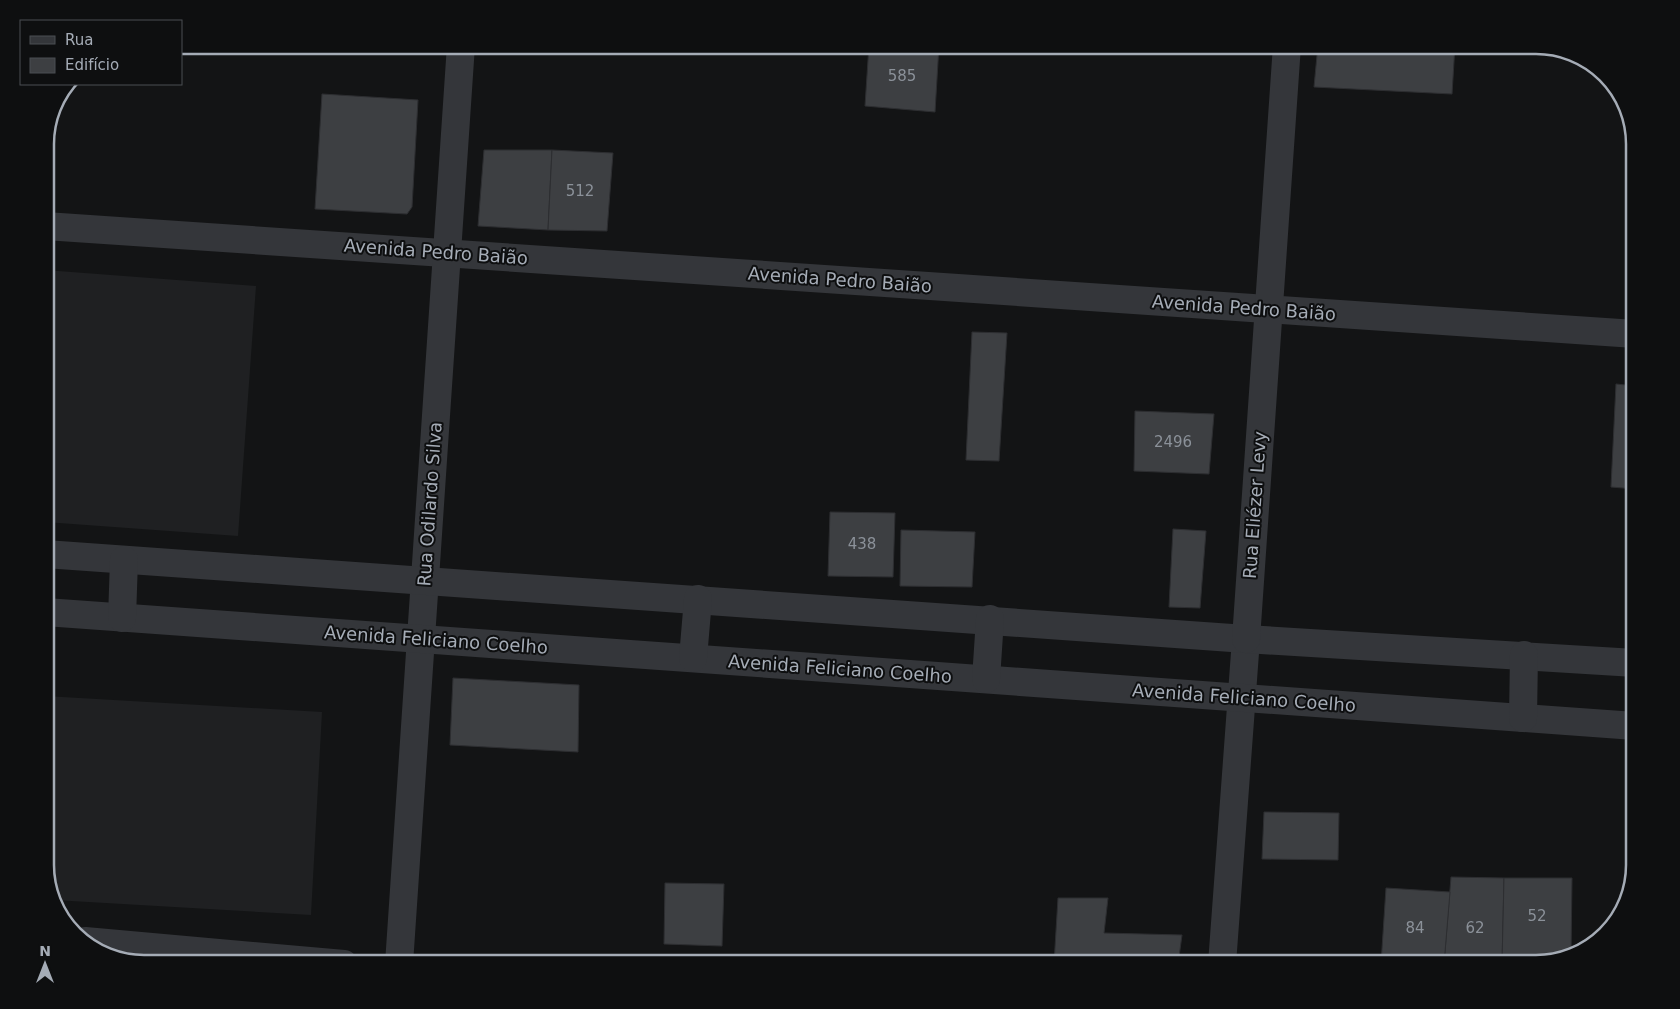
<svg xmlns="http://www.w3.org/2000/svg" width="1680" height="1009" font-family="'DejaVu Sans',sans-serif">
  <style>
    .built { fill: #1f2022 }
    .building { fill: #3d3f42; stroke: #2d2e31 }
    .lines { fill: none; stroke-linecap: round; stroke-linejoin: round }
    .minor { stroke: #34363a; stroke-width: 28 }
    .tertiary { stroke: #34363a; stroke-width: 28 }
    .labels { text-anchor: middle; stroke-width: 4; stroke-linejoin: round; paint-order: stroke }
    .number-label { font-size: 15px; fill: #8b9199 }
    .street-label { font-size: 18px; fill: #a5acb6; stroke: #0e0f10 }
    .rim { fill: none; stroke: #a5acb6; stroke-width: 2.5 }
  </style>
  <rect width="100%" height="100%" fill="#131415"/>
  <g class="built">
    <path d="M45,270L256,286L238,536L45,522Z"/>
    <path d="M45,696L322,712L311,915L54,900L45,871Z"/>
  </g>
  <g class="building">
    <path d="M869,45H939L935,112L865,106Z"/>
    <path d="M1318,45H1455L1452,94L1314,87Z"/>
    <path d="M322,94L418,100L412,207L407,214L315,209Z"/>
    <path d="M484,150H552L548,230L478,226Z"/>
    <path d="M552,150L613,153L607,231L548,230Z"/>
    <path d="M972,332L1007,333L999,461L966,460Z"/>
    <path d="M1616,384L1635,386V489L1611,487Z"/>
    <path d="M1135,411L1214,414L1209,474L1134,471Z"/>
    <path d="M830,512L895,513L893,577L828,576Z"/>
    <path d="M1173,529L1206,531L1200,608L1169,607Z"/>
    <path d="M901,530L975,532L972,587L900,586Z"/>
    <path d="M453,678L579,685L578,752L450,745Z"/>
    <path d="M1264,812L1339,813L1338,860L1262,859Z"/>
    <path d="M1451,877L1504,878L1502,964H1444Z"/>
    <path d="M1504,878H1572L1571,955L1536,964H1502Z"/>
    <path d="M665,883L724,884L722,946L664,944Z"/>
    <path d="M1386,888L1450,892L1444,964H1381Z"/>
    <path d="M1058,898H1108L1104,933L1182,935L1178,964H1054Z"/>
  </g>
  <g class="lines">
    <g class="minor">
      <path d="M45,226L1635,334"/>
      <path d="M85,941L344,964"/>
      <path d="M399,964L461,45"/>
      <path d="M1222,964L1246,639"/>
    </g>
    <g class="tertiary">
      <path d="M45,554L1246,639L1635,663"/>
      <path d="M45,612L1635,726"/>
      <path d="M122,618L124,560"/>
      <path d="M1246,639L1287,45"/>
      <path d="M693,658L698,599"/>
      <path d="M986,679L990,619"/>
      <path d="M1523,718L1524,655"/>
    </g>
  </g>
  <g class="labels">
    <g class="number-label">
      <text x="902" y="81">585</text>
      <text x="580" y="196">512</text>
      <text x="1173" y="447">2496</text>
      <text x="862" y="549">438</text>
      <text x="1537" y="921">52</text>
      <text x="1415" y="933">84</text>
      <text x="1475" y="933">62</text>
    </g>
    <g class="street-label">
      <text transform="translate(436 252) rotate(4)" y="6">Avenida Pedro Baião</text>
      <text transform="translate(840 280) rotate(4)" y="6">Avenida Pedro Baião</text>
      <text transform="translate(1244 308) rotate(4)" y="6">Avenida Pedro Baião</text>
      <text transform="translate(430 504) rotate(-86)" y="6">Rua Odilardo Silva</text>
      <text transform="translate(1255 505) rotate(-86)" y="6">Rua Eliézer Levy</text>
      <text transform="translate(436 640) rotate(4)" y="6">Avenida Feliciano Coelho</text>
      <text transform="translate(840 669) rotate(4)" y="6">Avenida Feliciano Coelho</text>
      <text transform="translate(1244 698) rotate(4)" y="6">Avenida Feliciano Coelho</text>
    </g>
  </g>
  <path d="M0 0H1680V1009H0ZM144 54H1536A90 90 0 0 1 1626 144V865A90 90 0 0 1 1536 955H144A90 90 0 0 1 54 865V144A90 90 0 0 1 144 54Z" fill="#0e0f10" fill-rule="evenodd"/>
  <path class="rim" d="M144 54H1536A90 90 0 0 1 1626 144V865A90 90 0 0 1 1536 955H144A90 90 0 0 1 54 865V144A90 90 0 0 1 144 54Z"/>
  <rect x="20" y="20" width="162" height="65" fill="#0e0f10" stroke="#4a4e52"/>
  <rect x="30" y="36" width="25" height="8" fill="#34363a" stroke="#4a4e52"/>
  <text x="65" y="45" font-size="15" fill="#a5acb6">Rua</text>
  <rect x="30" y="58" width="25" height="15" fill="#3d3f42" stroke="#4a4e52"/>
  <text x="65" y="70" font-size="15" fill="#a5acb6">Edifício</text>
  <g transform="translate(45 964)" stroke="#0e0f10" stroke-width="4" paint-order="stroke">
  <path d="M0-4L9 19L0 12L-9 19Z" fill="#a5acb6"/>
  <text y="-8" font-size="14" font-weight="bold" text-anchor="middle" fill="#a5acb6">N</text>
  </g>
</svg>
